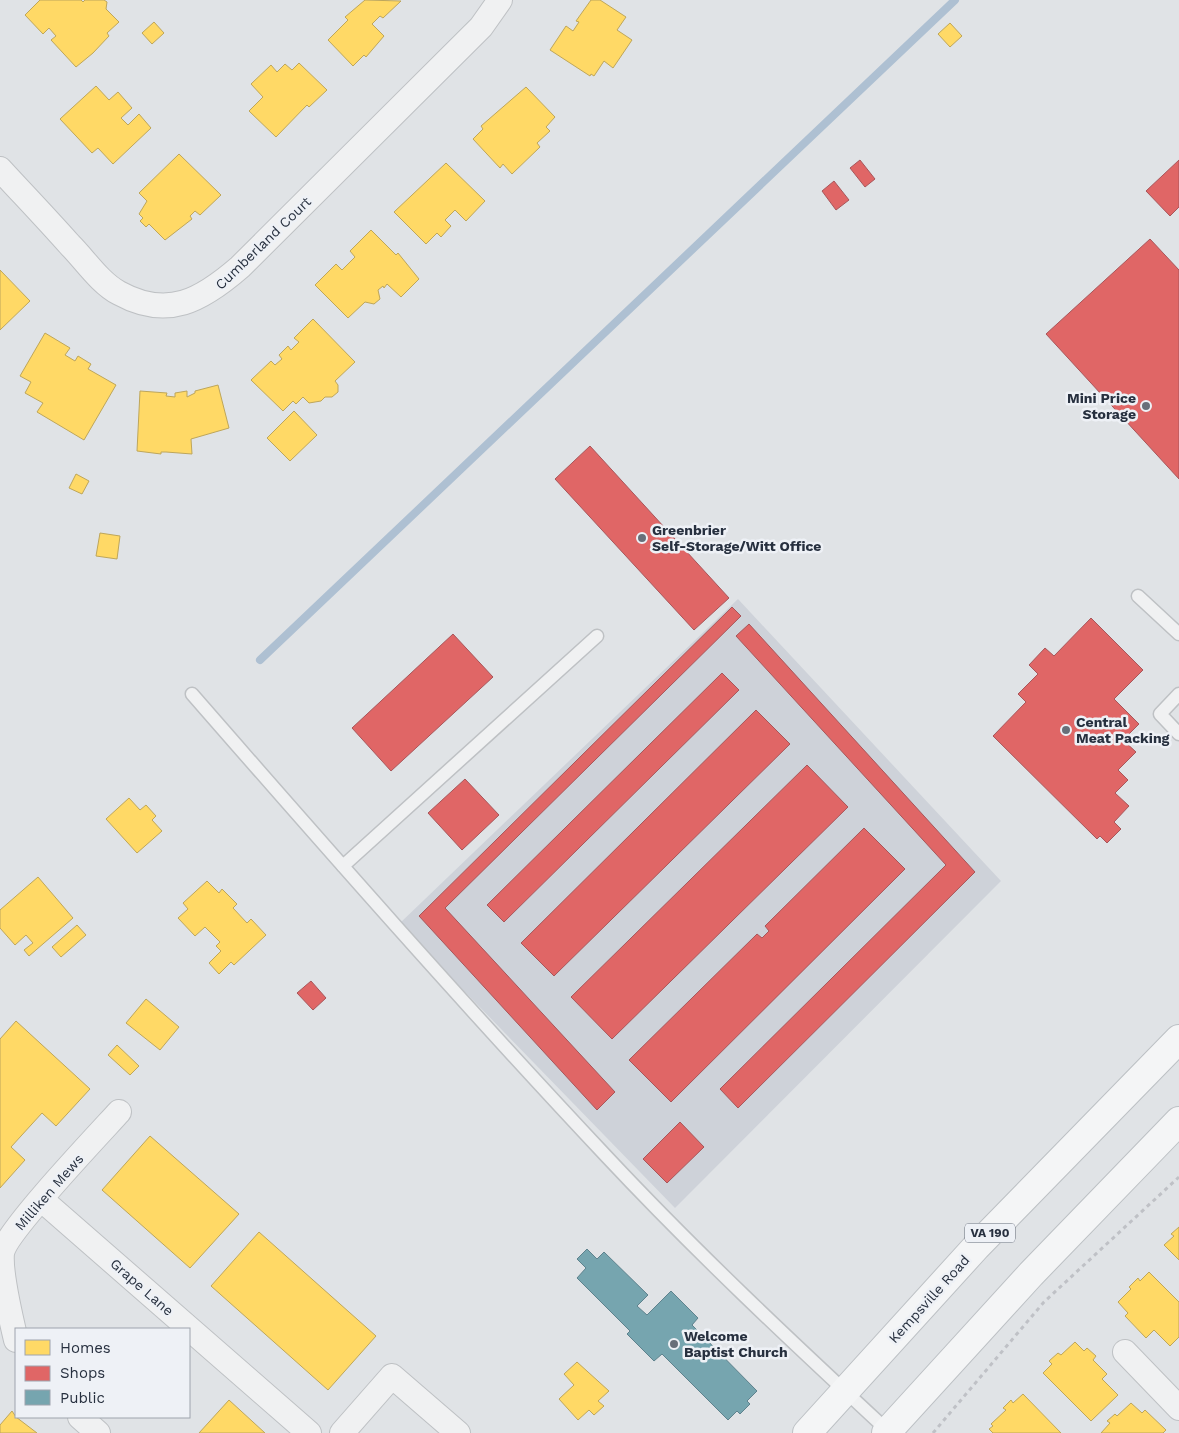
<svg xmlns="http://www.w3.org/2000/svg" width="1179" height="1433" font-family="'Work Sans',sans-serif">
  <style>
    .built { fill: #ced2d9 }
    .homes { fill: #ffd966; stroke: #bea65a }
    .shops { fill: #e06666; stroke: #a8565a }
    .public { fill: #76a5af; stroke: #5e828d }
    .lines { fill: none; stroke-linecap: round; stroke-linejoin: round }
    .stream { stroke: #aec0d2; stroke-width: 8 }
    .lane-casing { stroke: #bec1c4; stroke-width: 15 }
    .street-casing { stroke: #bec1c4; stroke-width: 26 }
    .primary-casing { stroke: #bcc0c4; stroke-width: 30 }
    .path { stroke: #bfc1c6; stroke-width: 3; stroke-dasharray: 4 4; stroke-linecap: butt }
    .lane { stroke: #f0f1f2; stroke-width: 12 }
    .street { stroke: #f0f1f2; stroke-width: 24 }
    .primary { stroke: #f4f5f6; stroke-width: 28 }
    .poi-dot { fill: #686f79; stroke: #eef1f6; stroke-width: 2 }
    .labels { text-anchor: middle; stroke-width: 5; stroke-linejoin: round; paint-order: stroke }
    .shield { fill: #eef1f6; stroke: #636a76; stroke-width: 1 }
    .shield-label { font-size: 12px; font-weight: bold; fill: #27303f }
    .street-label { font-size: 14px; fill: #27303f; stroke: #eef1f6 }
    .poi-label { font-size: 14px; font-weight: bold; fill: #27303f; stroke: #eef1f6; text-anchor: start }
  </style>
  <rect width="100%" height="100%" fill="#e0e3e6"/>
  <path class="built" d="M738,599L1001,881L675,1208L399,924Z"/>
  <g class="homes">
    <path d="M40,0H81L83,2L85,0H104L107,2L106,9L119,22L107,33L109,36L93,53L76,67L51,40L56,36L49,28L43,34L25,15Z"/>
    <path d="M365,0L401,1L383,18L380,16L372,24L384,36L366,57L364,55L353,66L328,40L348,20L345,17Z"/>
    <path d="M591,0H600L626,17L617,30L632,40L613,68L604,61L594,76L591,74L590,76L550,50L566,26L573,31L579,22L576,21Z"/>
    <path d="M154,22L164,33L152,44L142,33Z"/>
    <path d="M950,23L962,36L950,47L938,34Z"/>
    <path d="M299,63L327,90L309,107L307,105L276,137L249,111L263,97L251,84L271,65L277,72L285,64L292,70Z"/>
    <path d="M96,86L109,100L118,92L132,108L121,118L128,125L139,114L151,128L113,164L98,148L92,153L60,119Z"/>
    <path d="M526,87L555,117L546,127L550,131L537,143L540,147L512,174L503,164L500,168L473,139L483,129L481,126Z"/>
    <path d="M179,154L221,195L200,215L195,211L190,216L192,219L165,240L149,224L146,227L140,221L143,218L139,214L147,201L139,193Z"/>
    <path d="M446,163L485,201L466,221L455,210L445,220L451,226L441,237L437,233L426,244L394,212Z"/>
    <path d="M371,230L396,255L398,253L419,279L401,297L387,284L384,288L383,286L378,290L380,299L374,304L365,302L348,318L315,285L336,264L342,270L355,257L350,251Z"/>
    <path d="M0,270L30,301L0,330Z"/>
    <path d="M313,319L355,362L335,381L338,385V392L332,397H325L321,401L309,403L303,397L296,404L293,401L283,411L251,380L271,361L275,365L282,359L279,355L288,346L291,350L299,342L294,338Z"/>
    <path d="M45,333L70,348L65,355L75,361L78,356L91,364L88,369L116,385L84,440L37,412L43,403L25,393L31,382L20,376Z"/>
    <path d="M218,385L229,428L191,439L192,454L166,452H161V454L137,451L140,391L167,393L166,396L175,397V393L187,391V397L195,393V391Z"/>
    <path d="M294,411L317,435L290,461L267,438Z"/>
    <path d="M76,474L89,481L82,494L69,488Z"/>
    <path d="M100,533L120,536L117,559L96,556Z"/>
    <path d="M129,798L140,810L146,805L156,816L152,820L162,831L137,853L106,819Z"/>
    <path d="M38,877L73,918L29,956L24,950L33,943L26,935L15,945L0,928V910Z"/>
    <path d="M207,881L219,893L222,889L237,904L233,908L247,923L251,919L266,935L234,965L231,962L219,974L209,963L221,951L216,946L220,942L205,927L195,936L178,918L188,909L183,903Z"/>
    <path d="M77,925L86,935L61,957L52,947Z"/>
    <path d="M146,999L179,1027L160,1050L126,1023Z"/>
    <path d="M16,1021L90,1089L56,1126L42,1113L11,1147L25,1160L0,1188V1039Z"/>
    <path d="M117,1045L139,1066L130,1075L108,1055Z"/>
    <path d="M150,1136L239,1214L190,1268L102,1190Z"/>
    <path d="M1179,1227V1260L1164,1245L1174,1236L1171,1234Z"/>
    <path d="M259,1232L376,1336L328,1390L211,1286Z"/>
    <path d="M1149,1272L1179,1302V1337L1170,1346L1154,1330L1146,1338L1125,1316L1128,1313L1118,1302L1131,1289L1129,1287L1138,1278L1140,1281Z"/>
    <path d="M1075,1342L1084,1351L1087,1348L1096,1356L1093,1360L1107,1374L1102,1379L1118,1395L1091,1421L1043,1373L1052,1364L1049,1361L1058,1353L1061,1355Z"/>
    <path d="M577,1362L609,1391L598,1401L604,1406L594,1415L589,1410L578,1420L559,1399L574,1385L564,1374Z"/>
    <path d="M1023,1394L1061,1433H993L989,1429L993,1426L991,1424L1006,1410L1003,1408L1011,1400L1013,1403Z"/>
    <path d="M229,1400L265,1433H199Z"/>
    <path d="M1131,1403L1142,1413L1145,1410L1166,1430L1163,1433H1101L1110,1423L1107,1421L1115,1414L1117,1416Z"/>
    <path d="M12,1411L16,1417L37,1433H0V1425Z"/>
  </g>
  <g class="shops">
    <path d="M860,160L875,179L865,187L850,168Z"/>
    <path d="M1179,160V207L1170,216L1146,191Z"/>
    <path d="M834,181L849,200L836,210L822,191Z"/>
    <path d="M1150,239L1179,270V479L1046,334Z"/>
    <path d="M590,446L729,598L694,630L555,479Z"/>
    <path d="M732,607L741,616L445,908L615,1092L597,1110L419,916Z"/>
    <path d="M1091,618L1143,670L1114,699L1139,724L1123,740L1136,752L1118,770L1128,780L1115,793L1129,806L1114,822L1121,829L1107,843L1100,836L1097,839L993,736L1026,702L1018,694L1038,674L1029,665L1045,648L1054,656Z"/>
    <path d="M749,624L975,872L738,1108L720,1089L946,865L736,636Z"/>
    <path d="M453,634L493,677L391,771L352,728Z"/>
    <path d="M722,673L739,690L504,922L487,905Z"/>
    <path d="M756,710L790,744L554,976L521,943Z"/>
    <path d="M807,765L848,807L612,1039L571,997Z"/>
    <path d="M465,779L499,815L462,850L428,813Z"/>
    <path d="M864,828L905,869L671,1102L629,1060L757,934L762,938L769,931L765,926Z"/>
    <path d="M311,981L326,998L313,1010L297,993Z"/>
    <path d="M680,1122L704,1147L667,1183L643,1159Z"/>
  </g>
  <path class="public" d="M587,1249L597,1259L604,1252L648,1295L637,1306L647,1315L671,1291L698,1318L692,1325L757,1391L747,1401L750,1404L740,1414L737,1411L728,1420L662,1354L654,1361L627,1334L630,1331L577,1278L586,1268L577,1259Z"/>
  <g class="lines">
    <path class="stream" d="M260,660L955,0"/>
    <defs>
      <g id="lane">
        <path d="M1138,596L1179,634"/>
        <path d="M192,694C328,850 465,1006 607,1157C696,1252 792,1342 888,1431"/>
        <path d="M1179,694L1160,714L1179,734"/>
        <path d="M343,866L597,636"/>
      </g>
      <g id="street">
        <path d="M0,169C23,194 47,219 70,245C85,260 100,283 119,293C168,320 202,300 240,267L481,27L500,0"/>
        <path d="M42,1200L309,1433"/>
        <path d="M16,1340C11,1319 0,1273 2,1253C6,1232 99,1134 119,1112"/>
        <path d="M1125,1352L1179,1408"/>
        <path d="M80,1417L98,1433"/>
        <path d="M342,1433L392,1376L458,1433"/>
      </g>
      <g id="primary">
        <path d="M807,1433L976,1247L1179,1039"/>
        <path d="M886,1433L1031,1274L1179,1121"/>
      </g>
    </defs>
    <use href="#lane" class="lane-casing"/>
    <use href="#street" class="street-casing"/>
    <use href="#primary" class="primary-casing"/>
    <path class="path" d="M933,1433L1044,1302L1179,1177"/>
    <use href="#lane" class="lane"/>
    <use href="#street" class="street"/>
    <use href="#primary" class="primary"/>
  </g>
  <g class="poi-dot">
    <circle cx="1146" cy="406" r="5"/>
    <circle cx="642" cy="538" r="5"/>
    <circle cx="1066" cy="730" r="5"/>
    <circle cx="674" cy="1344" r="5"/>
  </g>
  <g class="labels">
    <rect class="shield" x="965" y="1223.5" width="50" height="19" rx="4"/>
    <g class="shield-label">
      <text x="990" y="1237">VA 190</text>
    </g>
    <g class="street-label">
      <text transform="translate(263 243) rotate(-44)" y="5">Cumberland Court</text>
      <text transform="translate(49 1192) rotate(-49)" y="5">Milliken Mews</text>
      <text transform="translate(142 1287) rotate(41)" y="5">Grape Lane</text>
      <text transform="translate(929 1299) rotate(-48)" y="5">Kempsville Road</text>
    </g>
    <g class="poi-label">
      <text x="1136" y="403" text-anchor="end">Mini Price<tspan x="1136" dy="16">Storage</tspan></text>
      <text x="652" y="535">Greenbrier<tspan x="652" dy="16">Self-Storage/Witt Office</tspan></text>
      <text x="1076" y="727">Central<tspan x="1076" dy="16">Meat Packing</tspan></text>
      <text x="684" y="1341">Welcome<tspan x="684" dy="16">Baptist Church</tspan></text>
    </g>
  </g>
  <rect x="15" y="1328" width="175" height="90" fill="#eef1f6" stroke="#9ea4ad"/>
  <rect x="25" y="1340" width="25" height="15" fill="#ffd966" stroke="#9ea4ad"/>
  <text x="60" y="1353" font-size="15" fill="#27303f">Homes</text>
  <rect x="25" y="1366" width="25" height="15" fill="#e06666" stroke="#9ea4ad"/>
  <text x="60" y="1378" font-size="15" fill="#27303f">Shops</text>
  <rect x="25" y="1390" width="25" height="15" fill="#76a5af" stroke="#9ea4ad"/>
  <text x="60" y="1403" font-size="15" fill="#27303f">Public</text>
</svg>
